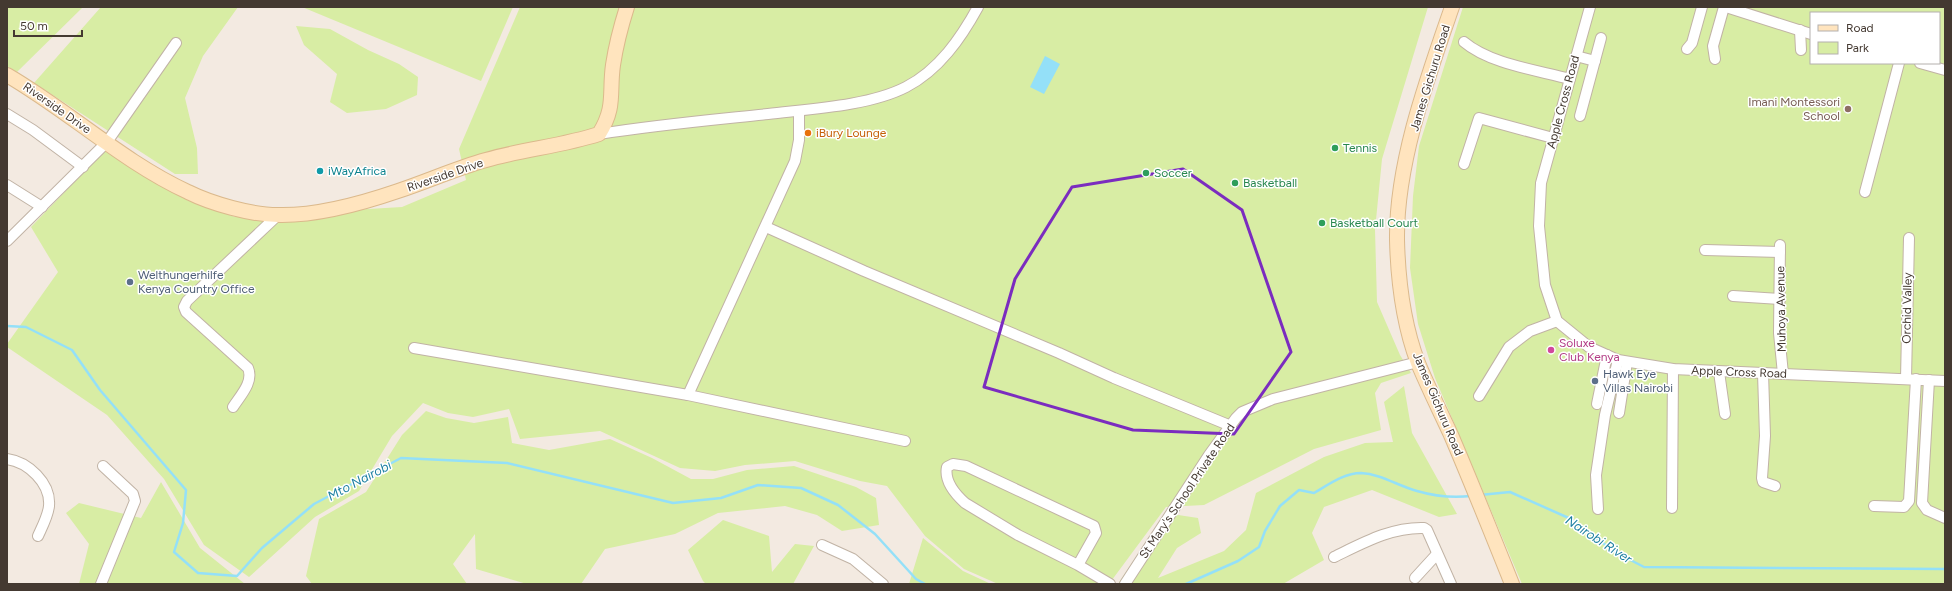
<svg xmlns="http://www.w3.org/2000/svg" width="1952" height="591" font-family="Figtree,sans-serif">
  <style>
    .green { fill: #d8eda4; fill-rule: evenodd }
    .water { fill: #94e0f8 }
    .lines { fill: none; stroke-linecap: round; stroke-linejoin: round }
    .stream { stroke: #94e0f8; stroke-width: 2.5 }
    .street-casing { stroke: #c1b3a5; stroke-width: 12 }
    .secondary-casing { stroke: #dbb98c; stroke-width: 16 }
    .street { stroke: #fff; stroke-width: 10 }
    .secondary { stroke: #ffe4be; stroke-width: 14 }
    .marked { fill: none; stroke: #7b2cbf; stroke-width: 3; stroke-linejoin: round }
    .education-dot { fill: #8d6e63; stroke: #fff; stroke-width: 1.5 }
    .food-dot { fill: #e8710a; stroke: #fff; stroke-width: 1.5 }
    .leisure-dot { fill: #2e9e5b; stroke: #fff; stroke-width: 1.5 }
    .culture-dot { fill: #0f9aa8; stroke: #fff; stroke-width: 1.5 }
    .service-dot { fill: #5c6f8a; stroke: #fff; stroke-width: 1.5 }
    .hotel-dot { fill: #d1479c; stroke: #fff; stroke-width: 1.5 }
    .labels { text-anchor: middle; stroke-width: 3; stroke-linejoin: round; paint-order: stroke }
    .street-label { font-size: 12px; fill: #443931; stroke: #fff }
    .education-label { font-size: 12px; fill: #785e54; stroke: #fff; text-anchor: end }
    .food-label { font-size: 12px; fill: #c56008; stroke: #fff; text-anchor: start }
    .leisure-label { font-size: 12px; fill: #27864d; stroke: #fff; text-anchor: start }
    .culture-label { font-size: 12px; fill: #0d838f; stroke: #fff; text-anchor: start }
    .service-label { font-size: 12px; fill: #4e5e75; stroke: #fff; text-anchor: start }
    .hotel-label { font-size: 12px; fill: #b23c85; stroke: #fff; text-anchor: start }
    .water-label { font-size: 13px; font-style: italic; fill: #1e80a2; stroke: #fff }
  </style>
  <rect width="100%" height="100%" fill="#f3eae1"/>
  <g class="green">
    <path d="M7,7H83L17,72L7,66Z"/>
    <path d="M101,7H238L203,56L185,98L197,148L198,174H175L34,83Z"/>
    <path d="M302,7H513L481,81Z"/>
    <path d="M520,7H1428L1382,159L1375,230L1377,302L1400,355L1411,373L1381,383L1375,393L1381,430L1314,449L1204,505L1166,507L1109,584H998L964,569L925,536L887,486L860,481L795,461L745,465L715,471L680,468L600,431L520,439L509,409L473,417L448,413L423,403L392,436L359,491L315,517L249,577L204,545L164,479L107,415L7,347V344L58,272L31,227L106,149L187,200L235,217L402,207L466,180L459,149Z"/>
    <path d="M1463,7H1945V584H1522L1435,378L1418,324L1410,268L1413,196L1419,146ZM1811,13H1939V63H1811Z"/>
    <path d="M296,26L330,29L368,50L399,64L418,77L417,95L386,109L347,113L330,102L337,74L304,45Z"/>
    <path d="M1404,386L1412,433L1457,514L1439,517L1372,490L1324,507L1312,533L1324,560L1283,584H1118L1165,513L1198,518L1201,533L1177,548L1158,578L1224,551L1246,530L1256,493L1324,457L1365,443L1393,442L1384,402Z"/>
    <path d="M426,411L446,418L474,423L508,417L512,443L549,450L610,439L652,458L691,479H713L747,470L794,466L856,487L876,498L879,525L842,531L817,515L785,506L718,513L675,534L605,549L581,584H527L476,569L475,534L453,564L467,584H312L306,576L319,519L366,492L402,435Z"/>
    <path d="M161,482L200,548L245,584H79L89,544L66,513L79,503L141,518Z"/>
    <path d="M723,520L769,536L772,572L795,544L814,546L793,584H706L703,581L688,550Z"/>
    <path d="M923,538L963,571L991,584H909Z"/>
  </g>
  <path class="water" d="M1045,56L1060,64L1044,94L1030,87Z"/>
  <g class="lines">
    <g class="stream">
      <path d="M7,326L26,327L72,350L100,390L186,490L183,523L174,552L198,573L237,576L262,548L314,504L401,458L507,463L673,503L721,498L758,485L801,488L838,505L875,534L916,579L925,584"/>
      <path d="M1480,495L1510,492L1571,519L1615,552L1644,567L1945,569"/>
      <path d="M1186,584L1238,561L1259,547L1265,531L1280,506L1299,490L1314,493C1328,485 1344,473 1361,473C1381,474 1398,486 1417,491C1434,496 1453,498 1471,496"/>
    </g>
    <defs>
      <g id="street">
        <path d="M1590,7L1541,183L1539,226L1545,285L1557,321L1589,347L1618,360L1673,369L1945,381"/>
        <path d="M1726,7L1811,34"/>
        <path d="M1800,30L1801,50"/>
        <path d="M1464,42C1490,64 1537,70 1570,79"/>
        <path d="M1687,49L1692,43L1702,7"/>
        <path d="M1576,56L1595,61"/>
        <path d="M1715,59L1713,46L1724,7"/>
        <path d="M1920,63L1945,70"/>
        <path d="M7,114L33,130L83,167"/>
        <path d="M1580,116L1601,38"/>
        <path d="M599,134C655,125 711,120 768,114C810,109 869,106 906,87C939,70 961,38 978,7"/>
        <path d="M1464,164L1479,118L1553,138"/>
        <path d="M7,185L42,207"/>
        <path d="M1865,192L1899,63"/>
        <path d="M766,227L864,271L1059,353L1114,378L1231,426"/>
        <path d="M7,241L107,142L176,43"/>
        <path d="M1780,245L1779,333L1783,374"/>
        <path d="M1705,250L1780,252"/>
        <path d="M1733,296L1780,299"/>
        <path d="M414,348L688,395L905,441"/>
        <path d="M1719,372L1725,414"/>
        <path d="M1763,373L1765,436L1762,478L1763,482L1775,486"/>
        <path d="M1906,379L1909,238"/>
        <path d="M1929,380L1922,503L1927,510L1945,518"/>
        <path d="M688,395L795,161L799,140V111"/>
        <path d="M1479,396L1509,347L1530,331L1557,321"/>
        <path d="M1597,404L1607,355"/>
        <path d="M233,407C240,396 254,382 248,368L186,312L184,307L187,301L278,215"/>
        <path d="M1619,413L1627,362"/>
        <path d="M7,459C28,462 51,483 49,506C48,516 42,527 38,536"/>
        <path d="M1874,506L1904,507L1909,501L1916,379"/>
        <path d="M1672,508L1673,369"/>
        <path d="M1598,509L1596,475L1605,415L1618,360"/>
        <path d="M822,545L853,559L883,584"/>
        <path d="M1334,557C1363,543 1391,527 1424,528L1427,530L1451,584"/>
        <path d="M1078,565L1096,533L1094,526L966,466L953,464L947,467C944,481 955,494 965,503L1018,535L1078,565L1110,584"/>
        <path d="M1415,578L1437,554"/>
        <path d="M101,584L135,501L133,494L103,466"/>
        <path d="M1125,584L1209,455L1236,418L1242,412L1273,399L1418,362"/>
      </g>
      <g id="secondary">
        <path d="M1452,7C1427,79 1396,164 1397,240C1398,280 1404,326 1418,363C1428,387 1440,411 1451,435C1472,484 1492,534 1512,584"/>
        <path d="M7,75C69,111 123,162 188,192C212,204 252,215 278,215C316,216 363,203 398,191C428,181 457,168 486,160C524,149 562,146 599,134C616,107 609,93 613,65C616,45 621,26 627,7"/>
      </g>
    </defs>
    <use href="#street" class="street-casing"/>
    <use href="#secondary" class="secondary-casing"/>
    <use href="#street" class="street"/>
    <use href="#secondary" class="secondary"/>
  </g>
  <path class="marked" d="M1183,169L1242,210L1291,352L1234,434L1133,430L984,387L1015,279L1072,187Z"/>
  <circle class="education-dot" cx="1848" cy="109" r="4"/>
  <circle class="food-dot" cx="808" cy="133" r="4"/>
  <g class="leisure-dot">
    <circle cx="1335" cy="148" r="4"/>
    <circle cx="1146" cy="173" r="4"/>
    <circle cx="1235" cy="183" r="4"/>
    <circle cx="1322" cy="223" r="4"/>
  </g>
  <circle class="culture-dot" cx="320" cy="171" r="4"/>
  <g class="service-dot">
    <circle cx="130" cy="282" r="4"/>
    <circle cx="1595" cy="381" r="4"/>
  </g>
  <circle class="hotel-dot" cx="1551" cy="350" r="4"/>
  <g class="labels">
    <g class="street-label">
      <text transform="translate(1430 78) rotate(-73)" y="4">James Gichuru Road</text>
      <text transform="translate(1563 102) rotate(-75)" y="4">Apple Cross Road</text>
      <text transform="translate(57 108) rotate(35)" y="4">Riverside Drive</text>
      <text transform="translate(445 175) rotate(-19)" y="4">Riverside Drive</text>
      <text transform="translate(1907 308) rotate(-89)" y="4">Orchid Valley</text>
      <text transform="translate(1781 309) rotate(-91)" y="4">Muhoya Avenue</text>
      <text transform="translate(1739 372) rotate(2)" y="4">Apple Cross Road</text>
      <text transform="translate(1438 404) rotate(67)" y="4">James Gichuru Road</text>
      <text transform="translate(1187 491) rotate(-56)" y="4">St Mary's School Private Road</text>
    </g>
    <g class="education-label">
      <text x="1840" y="106">Imani Montessori<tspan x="1840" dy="14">School</tspan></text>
    </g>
    <g class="food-label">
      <text x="816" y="137">iBury Lounge</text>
    </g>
    <g class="leisure-label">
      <text x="1343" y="152">Tennis</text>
      <text x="1154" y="177">Soccer</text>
      <text x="1243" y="187">Basketball</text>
      <text x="1330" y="227">Basketball Court</text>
    </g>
    <g class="culture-label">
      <text x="328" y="175">iWayAfrica</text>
    </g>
    <g class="service-label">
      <text x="138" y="279">Welthungerhilfe<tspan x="138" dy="14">Kenya Country Office</tspan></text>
      <text x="1603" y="378">Hawk Eye<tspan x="1603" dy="14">Villas Nairobi</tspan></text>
    </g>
    <g class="hotel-label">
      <text x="1559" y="347">Soluxe<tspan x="1559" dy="14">Club Kenya</tspan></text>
    </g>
    <g class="water-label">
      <text transform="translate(359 480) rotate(-28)" y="5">Mto Nairobi</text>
      <text transform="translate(1599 539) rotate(33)" y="5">Nairobi River</text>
    </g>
  </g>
  <rect width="1952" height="591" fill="none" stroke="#443931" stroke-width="16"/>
  <rect x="1810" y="12" width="130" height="52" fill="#ffffff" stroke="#b4b0ad"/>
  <rect x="1818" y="25" width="20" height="6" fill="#ffe4be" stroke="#b4b0ad"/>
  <text x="1846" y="32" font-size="12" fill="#443931">Road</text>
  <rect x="1818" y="42" width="20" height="12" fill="#d8eda4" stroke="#b4b0ad"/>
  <text x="1846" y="52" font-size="12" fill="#443931">Park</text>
  <path d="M14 30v6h68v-6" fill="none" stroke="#443931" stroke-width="2"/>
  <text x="20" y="30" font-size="12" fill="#443931" stroke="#ffffff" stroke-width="3" paint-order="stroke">50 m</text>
</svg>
